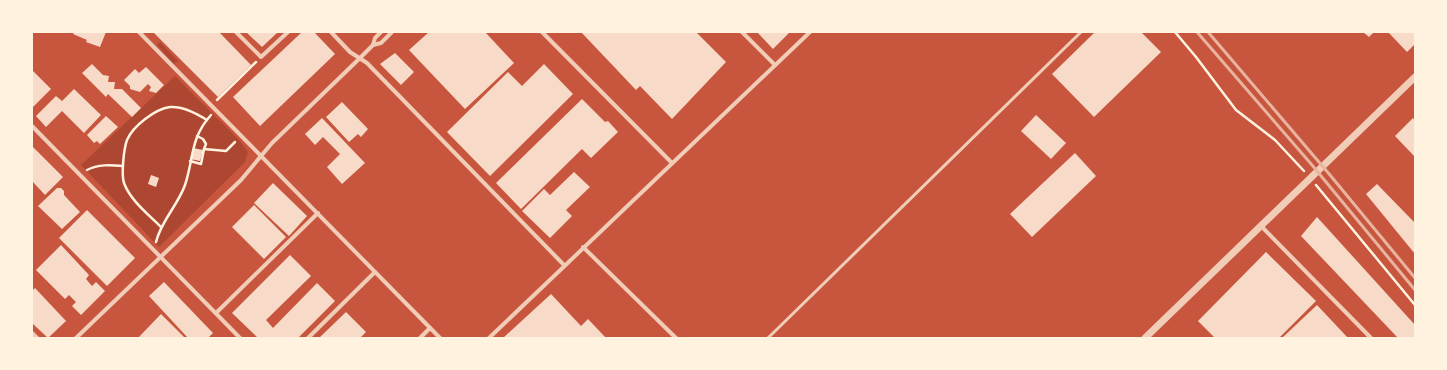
<svg xmlns="http://www.w3.org/2000/svg" width="1447" height="370" font-family="Commissioner,sans-serif">
  <style>
    .green { fill: #ae4732 }
    .building { fill: #f7dbc8 }
    .lines { fill: none; stroke-linecap: round; stroke-linejoin: round }
    .path { stroke: #fff3e0; stroke-width: 2.5 }
    .service { stroke: #f1ccb7; stroke-width: 3 }
    .minor { stroke: #f1ccb7; stroke-width: 4 }
    .tertiary { stroke: #f1ccb7; stroke-width: 7 }
    .rail { stroke: #e9b49f; stroke-width: 3 }
  </style>
  <rect width="100%" height="100%" fill="#c8553d"/>
  <g class="green">
    <path d="M160,42L178,61L174,64L157,45Z"/>
    <path d="M175,76L240,141L248,152L245,162L159,247L81,165Z"/>
  </g>
  <g class="building">
    <path d="M74,32H106L100,47L86,42L89,35L87,40L73,34Z"/>
    <path d="M153,32H219L251,65L218,97Z"/>
    <path d="M246,32H278L262,47Z"/>
    <path d="M302,32H314L335,54L260,126L233,97Z"/>
    <path d="M429,32H485L514,63L465,109L409,50Z"/>
    <path d="M581,32H696L726,62L672,119L640,86L636,90Z"/>
    <path d="M757,32H790L773,49Z"/>
    <path d="M1095,32H1141L1161,52L1094,117L1052,74Z"/>
    <path d="M1363,32H1374L1369,37Z"/>
    <path d="M1388,32H1415V44L1407,52Z"/>
    <path d="M395,53L414,72L401,85L380,64Z"/>
    <path d="M92,64L103,75L109,76L108,82H115L114,89H122L141,108L132,117L108,94L106,97L82,73Z"/>
    <path d="M544,64L573,94L490,176L447,132L508,72L522,86Z"/>
    <path d="M146,67L164,85L156,93L149,91L151,87L148,84L140,92L130,89V86L124,80L135,69L139,73Z"/>
    <path d="M32,70L51,89L32,108Z"/>
    <path d="M74,89L101,115L84,133L62,111L46,127L36,116L56,96L62,101Z"/>
    <path d="M582,99L605,122L608,121L618,132L591,158L582,149L521,209L496,183Z"/>
    <path d="M342,102L368,129L361,137L358,134L349,142L326,117Z"/>
    <path d="M1036,115L1066,143L1051,159L1021,131Z"/>
    <path d="M106,116L118,127L100,144L97,141L94,143L87,135Z"/>
    <path d="M322,118L365,163L342,184L327,167L340,154L323,137L315,145L305,134Z"/>
    <path d="M1413,118L1415,121V157L1395,136Z"/>
    <path d="M32,146L63,177L45,195L32,181Z"/>
    <path d="M193,148L203,150L200,161L190,159Z"/>
    <path d="M1075,153L1096,176L1032,237L1010,214Z"/>
    <path d="M574,172L590,187L566,210L572,216L550,238L522,211L544,189L550,195Z"/>
    <path d="M151,175L159,178L156,187L148,184Z"/>
    <path d="M273,183L307,216L289,236L254,203Z"/>
    <path d="M1377,184L1415,223V254L1366,194Z"/>
    <path d="M57,188H61L64,191V195L80,212L62,229L38,206Z"/>
    <path d="M254,205L286,237L264,259L232,227Z"/>
    <path d="M87,210L135,258L107,286L59,238Z"/>
    <path d="M1317,217L1415,325V338H1398L1301,236Z"/>
    <path d="M61,245L89,275L86,279L92,286L96,282L105,291L81,315L72,306L76,302L69,295L65,299L36,270Z"/>
    <path d="M1266,252L1316,301L1279,338H1215L1198,321Z"/>
    <path d="M290,255L311,276L266,320L273,328L317,283L335,301L298,338H258L232,313Z"/>
    <path d="M164,282L213,333L208,338H188L149,296Z"/>
    <path d="M35,288L66,321L48,338L32,323V291Z"/>
    <path d="M551,294L581,326L588,319L606,338H503Z"/>
    <path d="M1317,305L1348,338H1282Z"/>
    <path d="M346,312L366,332L360,338H319Z"/>
    <path d="M161,314L185,338H138Z"/>
  </g>
  <g class="lines">
    <g class="path">
      <path d="M1175,32L1196,57L1236,110L1275,140L1304,171"/>
      <path d="M217,100L256,62"/>
      <path d="M197,136L203,139L206,144L204,149"/>
      <path d="M190,161L201,164L204,149L226,151L235,142"/>
      <path d="M87,170C98,164 111,165 123,166"/>
      <path d="M1316,185L1415,305"/>
      <path d="M161,227C149,215 130,200 124,183C121,174 124,148 127,140C133,126 155,109 170,107C183,106 196,113 207,120"/>
      <path d="M156,242C161,221 178,205 185,185C194,158 190,138 211,115"/>
    </g>
    <path class="service" d="M768,338L1081,32"/>
    <g class="minor">
      <path d="M139,32L440,338"/>
      <path d="M236,32L261,57L288,32"/>
      <path d="M331,32L350,52L367,63L564,265"/>
      <path d="M542,32L672,163"/>
      <path d="M742,32L775,65"/>
      <path d="M373,45L381,43L392,32"/>
      <path d="M32,126L240,338"/>
      <path d="M1261,226L1371,338"/>
      <path d="M583,247L676,338"/>
      <path d="M216,313L318,213"/>
      <path d="M32,333L37,338"/>
      <path d="M76,338L241,180L272,143L360,58L373,45L375,38L381,32"/>
      <path d="M308,338L375,272"/>
      <path d="M420,338L430,328"/>
      <path d="M489,338L810,32"/>
    </g>
    <path class="tertiary" d="M1145,338L1415,77"/>
    <g class="rail">
      <path d="M1197,32L1312,165L1415,290"/>
      <path d="M1208,32L1330,175L1415,278"/>
    </g>
  </g>
  <rect width="1447" height="370" fill="none" stroke="#fff3e0" stroke-width="66"/>
</svg>
